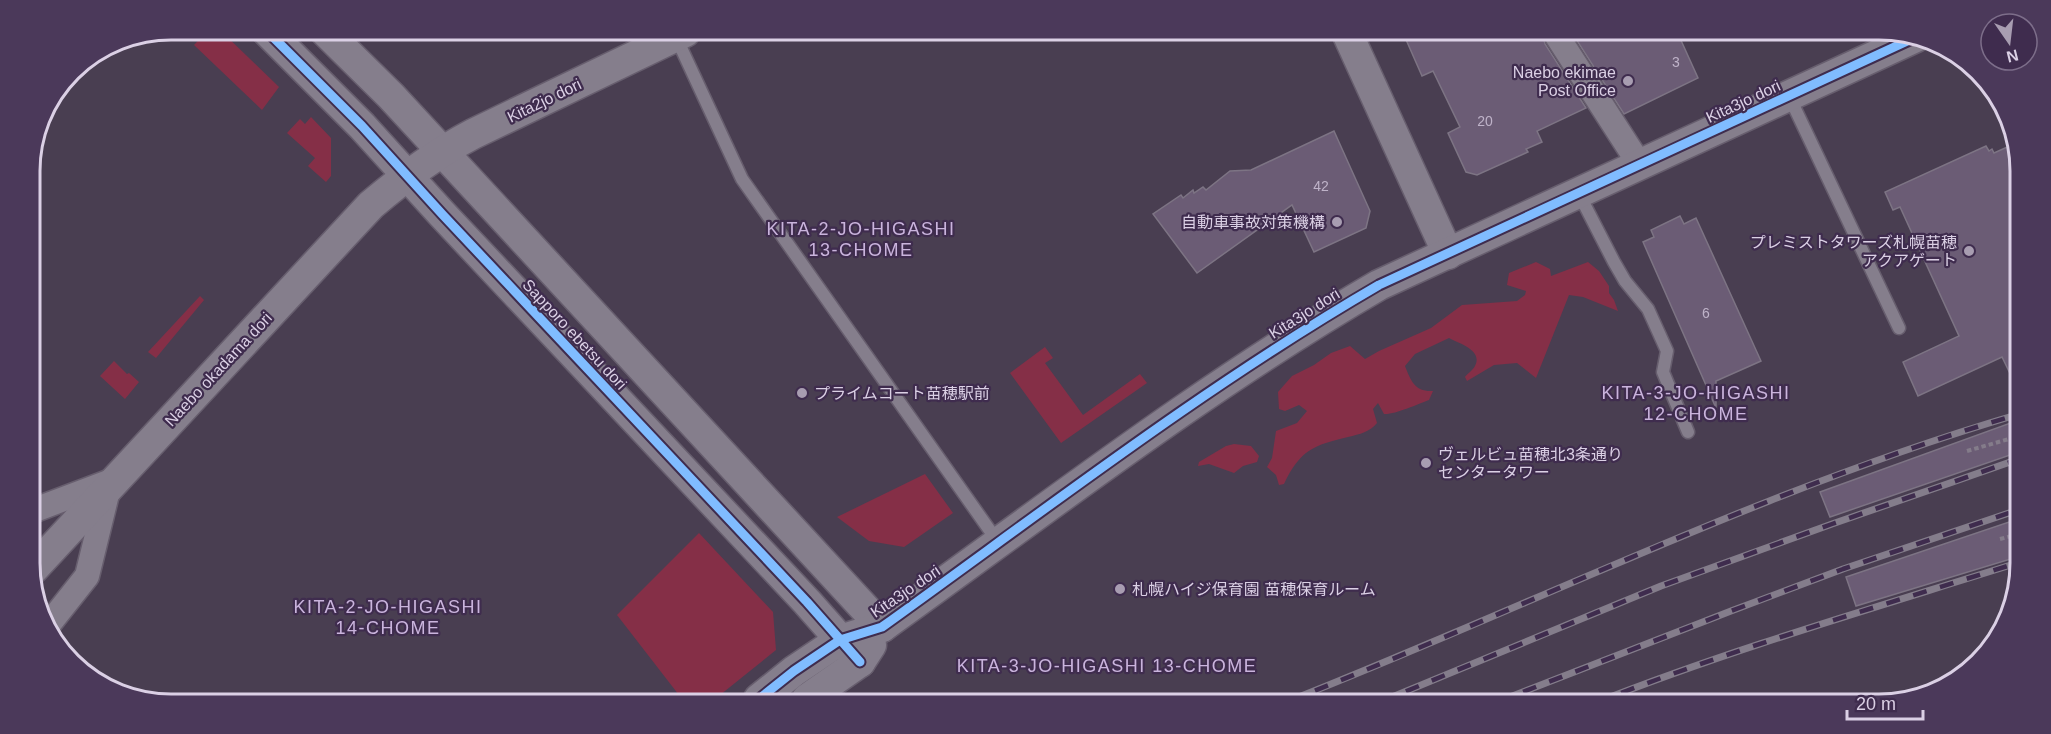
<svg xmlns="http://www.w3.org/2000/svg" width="2051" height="734" font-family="Helvetica,'Noto Sans JP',sans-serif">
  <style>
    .green { fill: #852f47 }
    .building { fill: #6b5c75; stroke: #7d7484; stroke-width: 1.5 }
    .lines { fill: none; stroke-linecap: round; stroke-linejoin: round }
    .service-casing { stroke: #675e6e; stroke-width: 15 }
    .minor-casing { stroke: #675e6e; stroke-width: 27 }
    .tertiary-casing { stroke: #675e6e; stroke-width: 33 }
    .path { stroke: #847c8a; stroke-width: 4; stroke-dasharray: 4.5 3; stroke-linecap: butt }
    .service { stroke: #857e8c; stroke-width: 12 }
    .minor { stroke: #857e8c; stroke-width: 24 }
    .tertiary { stroke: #857e8c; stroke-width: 30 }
    .rail-casing { stroke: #847d8b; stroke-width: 7 }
    .rail { stroke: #3f2c4e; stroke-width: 4.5; stroke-dasharray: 14; stroke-linecap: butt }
    .cycleway-casing { stroke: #3f2c4e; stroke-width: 13 }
    .cycleway { stroke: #80bcff; stroke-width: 9 }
    .poi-dot { fill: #a89db1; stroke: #3f2c4e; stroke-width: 2 }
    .labels { text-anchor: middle; stroke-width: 4.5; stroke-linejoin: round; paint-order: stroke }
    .number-label { font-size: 14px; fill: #bfb3c9 }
    .poi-label { font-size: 16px; fill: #dbd0e5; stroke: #3f2c4e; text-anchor: end }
    .street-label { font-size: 16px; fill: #dbd0e5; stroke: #3f2c4e }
    .neighbourhood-label { font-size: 18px; letter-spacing: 1.5px; fill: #cab4dd; stroke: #3f2c4e }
    .rim { fill: none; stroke: #dbd0e5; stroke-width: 3 }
  </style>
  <rect width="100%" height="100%" fill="#493e51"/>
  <g class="green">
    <path d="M208,30H220L279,87L262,110L194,45Z"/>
    <path d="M311,117L331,138V176L326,182L308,166L315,158L287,133L300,119L305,124Z"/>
    <path d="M1536,262L1550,269L1551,276L1588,262L1599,271L1609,286V293L1614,300L1618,311L1583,297L1569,295L1536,378L1517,363L1494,365L1467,381L1465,377C1467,374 1473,370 1475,366C1483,350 1460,344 1449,338L1415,354L1405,366C1411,381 1415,392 1433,391L1429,400C1418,404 1394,415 1384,414L1378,403L1373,409L1377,423C1370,432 1360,434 1348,437C1314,445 1300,450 1284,484L1279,485L1276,475L1267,467L1272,458L1276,431L1297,423L1307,411L1299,405L1285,411L1279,409L1278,392L1292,376L1314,365L1331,353L1350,346L1365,359L1379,351L1431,328L1462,305L1517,301L1525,295L1526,291L1507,285L1509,273Z"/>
    <path d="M200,296L204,300L156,358L148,352Z"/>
    <path d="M1045,347L1053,358L1045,363L1083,415L1140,374L1147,383L1061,443L1010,373Z"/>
    <path d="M114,361L127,374L129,373L139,382L125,399L100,376Z"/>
    <path d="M1234,444L1251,446L1259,456L1257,462L1243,466L1234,473L1209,464L1198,466L1199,462L1226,446Z"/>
    <path d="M925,474L953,513L904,547L869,541L837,517Z"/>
    <path d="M699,533L773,612L776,650L715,699H682L617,615Z"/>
  </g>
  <g class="building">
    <path d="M1404,35L1543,36L1545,44L1586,108L1537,131L1542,142L1526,149L1528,152L1477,175L1466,172L1448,133L1460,127L1433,71L1422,76Z"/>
    <path d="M1574,36H1679L1698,78L1624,114Z"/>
    <path d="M1334,131L1370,211L1366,228L1314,252L1292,205L1197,273L1153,214L1181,195L1183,198L1193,190L1194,193L1203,187L1206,190L1230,171L1251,170Z"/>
    <path d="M2014,144L2020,156L2017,388L2002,357L1918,396L1903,362L1959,336L1900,207L1893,210L1885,192L1986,146L1989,151L1992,149L1994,153Z"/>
    <path d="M1680,216L1684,224L1696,218L1761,361L1716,381V408L1643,242L1654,237L1651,230Z"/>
    <path d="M2016,421V453L1830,517L1820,492Z"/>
    <path d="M2015,520L2014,558L1856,606L1846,577Z"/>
  </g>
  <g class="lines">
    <defs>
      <g id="service">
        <path d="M676,37L742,179L998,542"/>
        <path d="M1789,96L1899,328"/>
        <path d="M1579,194L1614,262L1625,281L1648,309L1667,351L1663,372L1688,432"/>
      </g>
      <g id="minor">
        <path d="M1557,36L1640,165"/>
        <path d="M32,511L114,480"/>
        <path d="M49,624L87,576L109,486"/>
      </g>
      <g id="tertiary">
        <path d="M266,30L362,126L442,214L807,602L860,662"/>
        <path d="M325,31L391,96L882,627"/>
        <path d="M1348,35L1448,254"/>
        <path d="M33,569L371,205C404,177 435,154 473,134L685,32"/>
        <path d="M759,699L794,671L840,640L882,627C1045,510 1205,386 1379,285L1916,37"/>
        <path d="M807,699L860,662L871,645"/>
      </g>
    </defs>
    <use href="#service" class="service-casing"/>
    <use href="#minor" class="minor-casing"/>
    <use href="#tertiary" class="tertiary-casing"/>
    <g class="path">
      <path d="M1967,451L2016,437"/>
      <path d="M2000,539L2015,535"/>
    </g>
    <use href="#service" class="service"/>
    <use href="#minor" class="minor"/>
    <use href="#tertiary" class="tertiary"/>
    <defs>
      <g id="rail">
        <path d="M1289,701C1530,606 1767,488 2016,415"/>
        <path d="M1380,702L1661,586L1832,524L2016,460"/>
        <path d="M1497,702L1731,611L1843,569L2015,511"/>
        <path d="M1595,703C1732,649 1874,608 2014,564"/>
      </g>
    </defs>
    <use href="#rail" class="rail-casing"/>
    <use href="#rail" class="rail"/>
    <defs>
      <g id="cycleway">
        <path d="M266,30L362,126L442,214L807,602L860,662"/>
        <path d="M759,699L794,671L840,640L882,627C1045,510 1205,386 1379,285L1916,37"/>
      </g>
    </defs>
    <use href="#cycleway" class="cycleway-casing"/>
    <use href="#cycleway" class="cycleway"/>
  </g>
  <g class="poi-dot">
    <circle cx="1628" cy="81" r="6"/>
    <circle cx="1337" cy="222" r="6"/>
    <circle cx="1969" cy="251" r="6"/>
    <circle cx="802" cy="393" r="6"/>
    <circle cx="1426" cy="463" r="6"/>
    <circle cx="1120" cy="589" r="6"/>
  </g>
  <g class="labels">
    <g class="number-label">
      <text x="1676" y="67">3</text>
      <text x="1485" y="126">20</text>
      <text x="1321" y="191">42</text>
      <text x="1706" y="318">6</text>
    </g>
    <g class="poi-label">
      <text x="1616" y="78">Naebo ekimae<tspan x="1616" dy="18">Post Office</tspan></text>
      <text x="1325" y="228">自動車事故対策機構</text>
      <text x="1957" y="248">プレミストタワーズ札幌苗穂<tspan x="1957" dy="18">アクアゲート</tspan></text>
      <text x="814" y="399" text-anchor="start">プライムコート苗穂駅前</text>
      <text x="1438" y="460" text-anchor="start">ヴェルビュ苗穂北3条通り<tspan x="1438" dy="18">センタータワー</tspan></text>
      <text x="1132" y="595" text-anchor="start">札幌ハイジ保育園 苗穂保育ルーム</text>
    </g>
    <g class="street-label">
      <text transform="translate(544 100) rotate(-26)" y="6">Kita2jo dori</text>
      <text transform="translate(1743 101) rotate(-25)" y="6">Kita3jo dori</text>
      <text transform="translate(1304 313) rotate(-32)" y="6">Kita3jo dori</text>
      <text transform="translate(575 334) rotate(47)" y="6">Sapporo ebetsu dori</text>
      <text transform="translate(218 369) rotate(-47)" y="6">Naebo okadama dori</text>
      <text transform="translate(905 591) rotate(-34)" y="6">Kita3jo dori</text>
    </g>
    <g class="neighbourhood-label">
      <text x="861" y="235">KITA-2-JO-HIGASHI<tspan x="861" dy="21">13-CHOME</tspan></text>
      <text x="1696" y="399">KITA-3-JO-HIGASHI<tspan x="1696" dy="21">12-CHOME</tspan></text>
      <text x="388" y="613">KITA-2-JO-HIGASHI<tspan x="388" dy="21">14-CHOME</tspan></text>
      <text x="1107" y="672">KITA-3-JO-HIGASHI 13-CHOME</text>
    </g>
  </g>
  <path d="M0 0H2051V734H0ZM171 40H1879A131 131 0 0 1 2010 171V563A131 131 0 0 1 1879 694H171A131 131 0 0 1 40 563V171A131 131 0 0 1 171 40Z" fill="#4b395a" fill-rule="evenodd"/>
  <path class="rim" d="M171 40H1879A131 131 0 0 1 2010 171V563A131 131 0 0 1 1879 694H171A131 131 0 0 1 40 563V171A131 131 0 0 1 171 40Z"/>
  <g transform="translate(2009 42) rotate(166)"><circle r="28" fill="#3f2c4e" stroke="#7d6e8a" stroke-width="1.5"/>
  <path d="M0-4.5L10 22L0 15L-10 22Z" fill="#a89db1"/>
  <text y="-9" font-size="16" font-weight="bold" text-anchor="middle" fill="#dbd0e5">N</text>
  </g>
  <path d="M1847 710v9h76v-9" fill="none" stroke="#dbd0e5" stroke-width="3"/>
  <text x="1856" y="710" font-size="18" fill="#dbd0e5" stroke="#3f2c4e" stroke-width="4.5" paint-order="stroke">20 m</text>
</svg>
